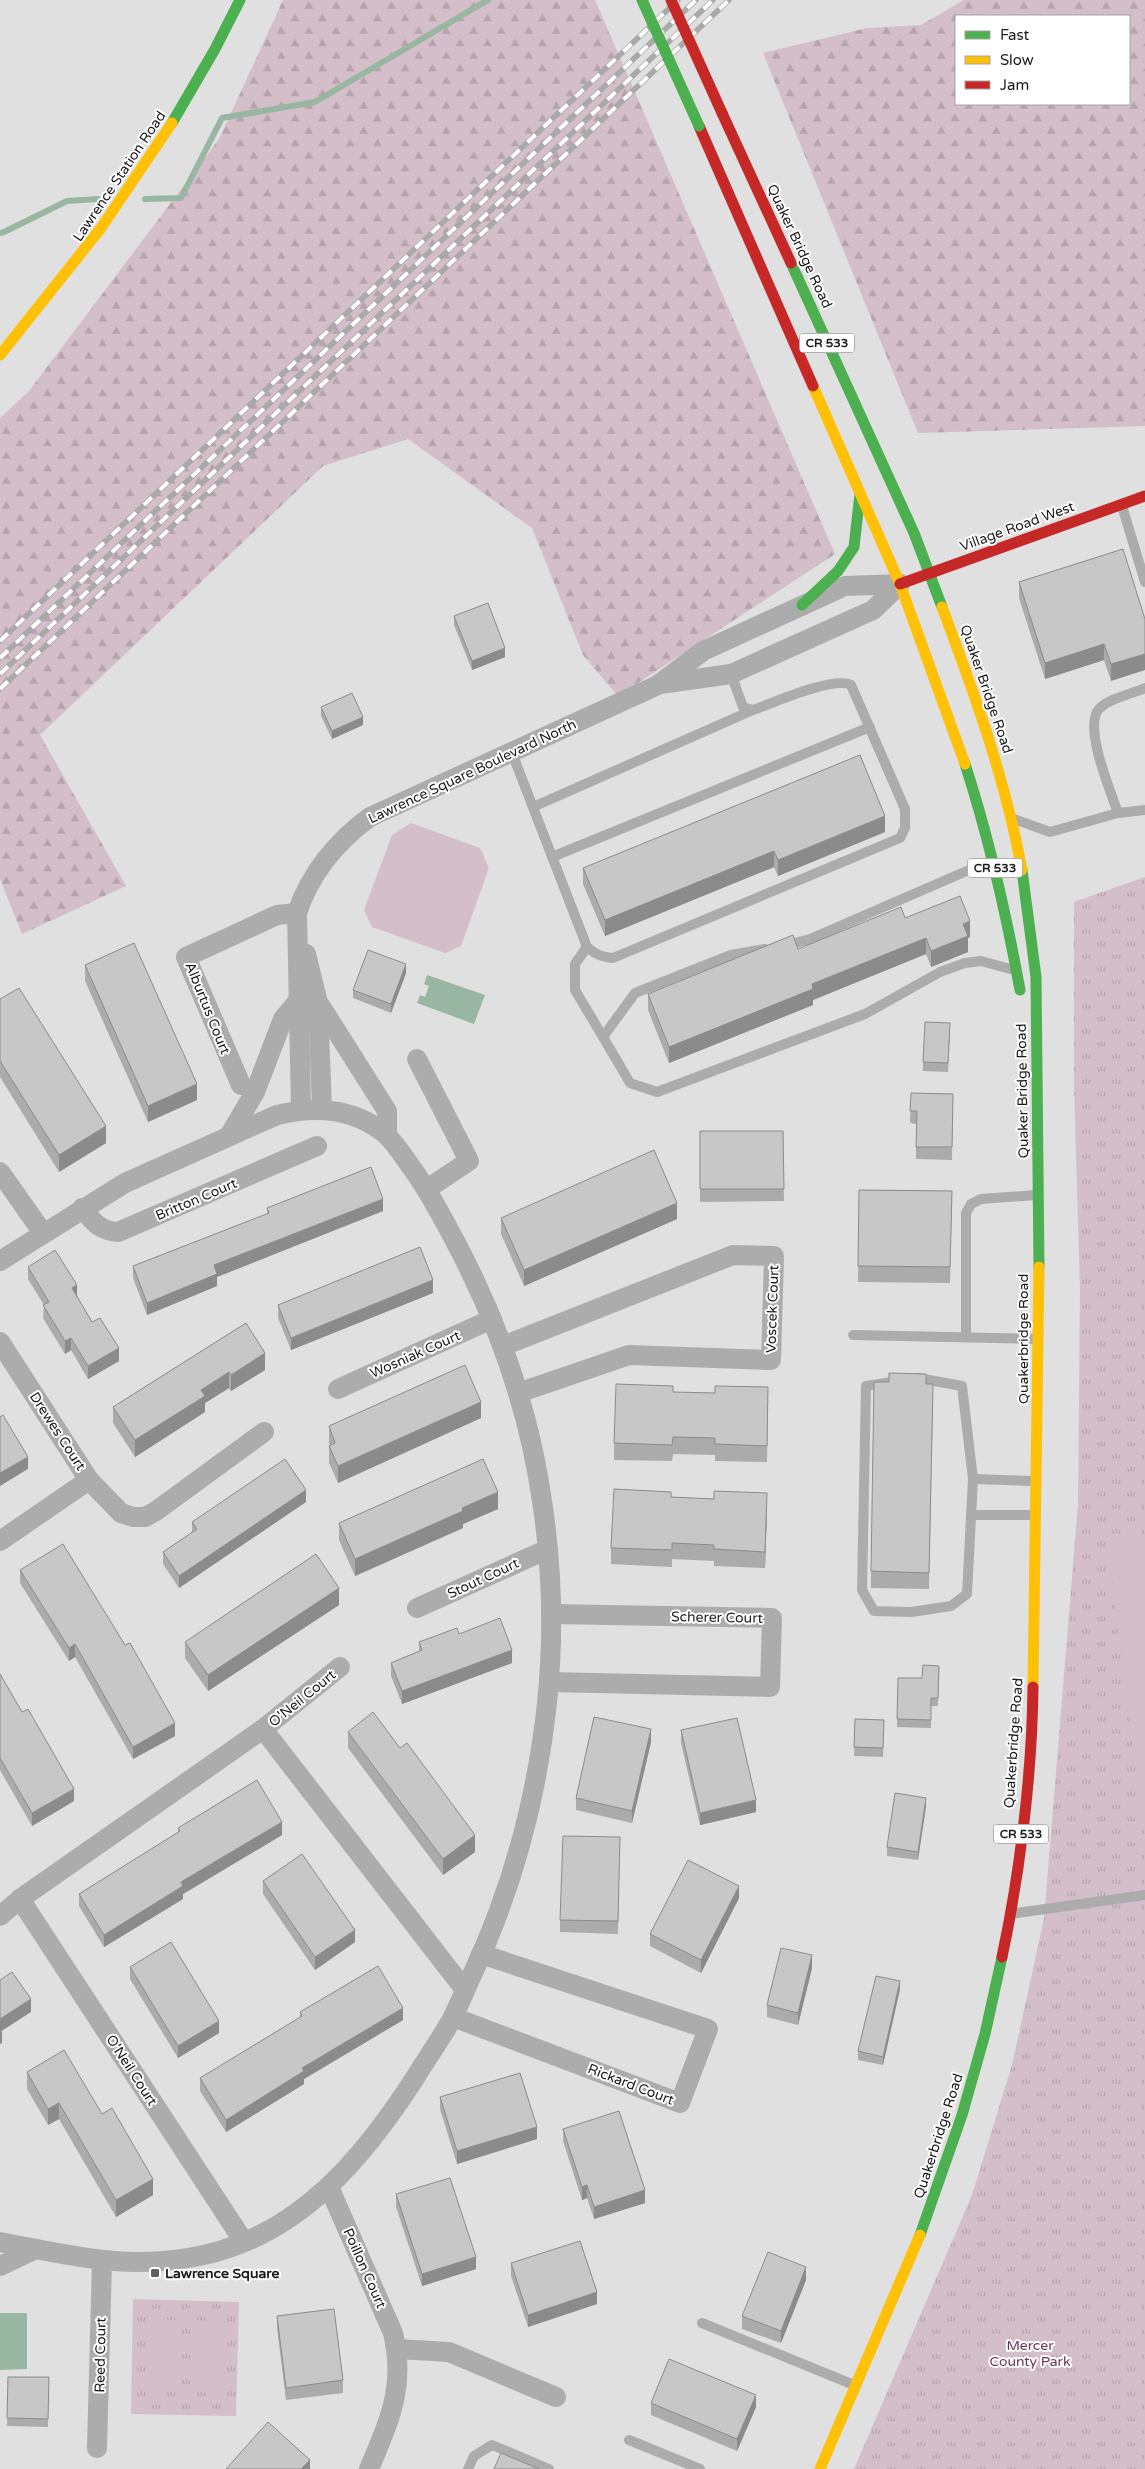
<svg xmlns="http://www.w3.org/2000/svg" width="1145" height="2469" font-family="'Varela Round',sans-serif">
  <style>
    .forest { fill: url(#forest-firs); fill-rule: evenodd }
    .park { fill: url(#park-tufts) }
    .pitch { fill: #d3beca }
    .water { fill: #99b6a2 }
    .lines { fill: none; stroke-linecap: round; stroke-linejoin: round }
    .stream { stroke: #99b6a2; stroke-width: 6 }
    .lane { stroke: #adacac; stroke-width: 10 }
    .street { stroke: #adacac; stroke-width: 20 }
    .fast { stroke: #4caf50; stroke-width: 11 }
    .slow { stroke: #ffc107; stroke-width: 11 }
    .jam { stroke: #c62828; stroke-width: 11 }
    .rail-casing { stroke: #a9a9a8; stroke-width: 5.5 }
    .rail { stroke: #fff; stroke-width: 4; stroke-dasharray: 11; stroke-linecap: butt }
    .fast-bridge { stroke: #4caf50; stroke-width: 11 }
    .jam-bridge { stroke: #c62828; stroke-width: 11 }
    .wall { fill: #ababab }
    .shaded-wall { fill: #8b8b8b }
    .building { fill: #c7c7c7; stroke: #8b8b8b }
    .poi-dot { fill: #5f605f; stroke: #fff; stroke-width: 2 }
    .labels { text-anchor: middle; stroke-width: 4; stroke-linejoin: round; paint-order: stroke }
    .shield { fill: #fff; stroke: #5f5f5f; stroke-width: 1 }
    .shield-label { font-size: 12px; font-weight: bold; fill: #1a1b1a }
    .street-label { font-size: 14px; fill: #1a1b1a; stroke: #fff }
    .poi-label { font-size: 14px; font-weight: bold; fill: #1a1b1a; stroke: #fff; text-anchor: start }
    .park-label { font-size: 14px; fill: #6c3558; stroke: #fff }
  </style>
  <defs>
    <pattern id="forest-firs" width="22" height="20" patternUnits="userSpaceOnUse" patternTransform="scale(1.25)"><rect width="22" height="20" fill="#d3beca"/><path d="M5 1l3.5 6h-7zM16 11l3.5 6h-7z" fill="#b5a3ad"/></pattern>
    <pattern id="park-tufts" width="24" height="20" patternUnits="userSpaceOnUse" patternTransform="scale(1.25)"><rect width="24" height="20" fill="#d3beca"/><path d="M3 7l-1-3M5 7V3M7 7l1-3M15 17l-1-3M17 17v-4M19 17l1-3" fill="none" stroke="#b5a3ad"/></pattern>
  </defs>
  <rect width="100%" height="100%" fill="#e0e0e0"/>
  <g class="forest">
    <path d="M283,0H595L835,554L618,696L583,655L532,528L408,439L323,466L40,735L126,886L22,934L0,879V418L29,391L219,139Z"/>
    <path d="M964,0H1145V426L918,433L763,53L867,28L921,25ZM1129,16V104H956V16Z"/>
  </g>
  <g class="park">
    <path d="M1145,877V2469H854L972,2195L1012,2065L1044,1919L1078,1504L1080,1288L1074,1087V902Z"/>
    <path d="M133,2299L239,2302L236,2416L131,2414Z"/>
  </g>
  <g class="pitch">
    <path d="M411,823L480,848L489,868L461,946L445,953L372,927L364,910L392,835Z"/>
    <path d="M1145,1534V1833L1107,1539Z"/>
    <path d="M146,2319L179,2320L178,2392L145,2391Z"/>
    <path d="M191,2320L224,2321L223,2393L190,2392Z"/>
  </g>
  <g class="water">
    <path d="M427,975L485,995L474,1024L417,1003L420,995L425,997L429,986L424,984Z"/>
    <path d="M0,2313H27V2369L0,2370Z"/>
  </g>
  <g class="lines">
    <g class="stream">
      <path d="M145,199L181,198L222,118L315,102L488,0"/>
      <path d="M0,233L4,232L67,201L98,199"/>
    </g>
    <g class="lane">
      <path d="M1122,506L1145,582"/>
      <path d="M512,753L587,947C595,954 601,957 613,958L900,838L905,828V809L851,685C833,676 773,703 753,710L743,707L731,674"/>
      <path d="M533,807L753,710"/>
      <path d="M1118,813C1111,792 1083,727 1099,709C1109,698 1132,694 1145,688"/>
      <path d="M1014,819L1050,832L1118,813L1145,810"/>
      <path d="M552,857L870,727"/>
      <path d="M784,946L810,939L992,860"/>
      <path d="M587,947L575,964V990L603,1037"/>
      <path d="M765,949L731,955L635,993L603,1037L630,1083L657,1092L865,1014L940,972L965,963L981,961L1014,970"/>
      <path d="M853,1335L1037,1339"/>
      <path d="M966,1337V1213L971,1204L981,1199L1037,1195"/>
      <path d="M918,1378L962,1386L973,1479L967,1594L951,1606L911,1612L874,1611L862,1590L866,1386Z"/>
      <path d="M973,1479L1034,1481"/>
      <path d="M971,1515H1033"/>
      <path d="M1010,1914L1145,1895"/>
      <path d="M702,2323L854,2385"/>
      <path d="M629,2440L700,2469"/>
      <path d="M468,2469L474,2456L492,2445L549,2469"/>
    </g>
    <g class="street">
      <path d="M660,684L731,674L873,610L900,584"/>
      <path d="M306,954L318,1003L322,1109"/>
      <path d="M318,1002L387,1111V1135"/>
      <path d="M417,1059L469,1161L427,1189"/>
      <path d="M241,1085L186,957L277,915L297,913"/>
      <path d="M301,1109L297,913C310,874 337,841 370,817L658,685L703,651L845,586L900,584"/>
      <path d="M229,1136L255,1092L283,1019L299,1000"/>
      <path d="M0,1172L43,1233"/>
      <path d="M82,1208C93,1222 100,1231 118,1232L317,1146"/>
      <path d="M0,1261L125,1183L277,1115C314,1106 353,1108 384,1133C396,1143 405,1159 414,1171C430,1193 442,1217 455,1241C498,1322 529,1410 542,1501C552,1567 554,1636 547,1703C537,1797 512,1890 472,1975C465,1990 459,2005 452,2019C440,2040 426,2060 413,2081C363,2158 301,2232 208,2254C133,2272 73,2256 0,2242"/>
      <path d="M0,1342L89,1480L121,1513L133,1517H145L156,1511L264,1432"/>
      <path d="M503,1346L733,1255L774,1256L771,1360L629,1355L518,1393"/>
      <path d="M338,1389L492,1319"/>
      <path d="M0,1541L89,1480"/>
      <path d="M417,1608L548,1549"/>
      <path d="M549,1682L770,1687L772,1618L551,1614"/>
      <path d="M263,1729L465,1990"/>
      <path d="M20,1899L244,2242"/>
      <path d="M0,1916L20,1899L263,1729L340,1667"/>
      <path d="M453,2017L680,2103L708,2029L481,1954"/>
      <path d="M329,2187L393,2333C406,2387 389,2421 369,2469"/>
      <path d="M0,2266L36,2249"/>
      <path d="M397,2349L449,2352L556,2397"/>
      <path d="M97,2448L102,2261"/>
    </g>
    <g class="fast">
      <path d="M172,123L215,49L240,0"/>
      <path d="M791,263L914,533L942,607"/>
      <path d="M802,605L838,571L854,547L860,494"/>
      <path d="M965,764C989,838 1006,913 1020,990"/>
      <path d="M1022,870L1036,977L1039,1267"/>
      <path d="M920,2235L962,2115L985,2034L1002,1957"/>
    </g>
    <g class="slow">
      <path d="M0,355L101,228L172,123"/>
      <path d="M813,386L900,584L965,764"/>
      <path d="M942,607C975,695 1005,778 1022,870"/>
      <path d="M1033,1687L1039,1267"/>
      <path d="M820,2469L920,2235"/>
    </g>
    <g class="jam">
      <path d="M722,113L791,263"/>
      <path d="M699,126L813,386"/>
      <path d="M900,584L1145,496"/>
      <path d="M1002,1957C1020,1873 1032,1774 1033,1687"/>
    </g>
    <defs>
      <g id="rail">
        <path d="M0,641L678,0"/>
        <path d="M0,658L696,0"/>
        <path d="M0,674L713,0"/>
        <path d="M0,689L729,0"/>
      </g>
    </defs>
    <use href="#rail" class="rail-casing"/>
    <use href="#rail" class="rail"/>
    <path class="fast-bridge" d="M642,0L699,126"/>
    <path class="jam-bridge" d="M671,0L722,113"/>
  </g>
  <g class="wall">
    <path d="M1123,549L1111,681L1104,660L1045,679L1019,598V582Z"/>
    <path d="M454,616L505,657L472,670L454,625Z"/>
    <path d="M321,707L363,725L332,739L321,716Z"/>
    <path d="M885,832L778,876L774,867L605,936L583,884V868Z"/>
    <path d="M905,918L970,937L968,938V952L931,967L926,954L813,1000V1005L669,1063L648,1010V994Z"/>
    <path d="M85,965L197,1100L148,1122L85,981Z"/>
    <path d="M406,973L391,1013L353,998V990Z"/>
    <path d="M0,999L106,1143L59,1172L0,1077Z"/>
    <path d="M950,1031L948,1072L923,1071V1062Z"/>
    <path d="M911,1093L953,1094L952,1160L916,1159V1124L910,1123Z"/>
    <path d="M700,1131H783L784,1201L700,1202Z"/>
    <path d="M859,1190L952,1191L950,1283L858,1282Z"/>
    <path d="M267,1208L383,1211L217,1277V1286L147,1315L133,1278V1266L267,1214Z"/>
    <path d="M501,1218L677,1219L524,1286L501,1234Z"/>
    <path d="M28,1267L77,1296L92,1322L119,1361L88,1379L71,1350L65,1354L43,1318L44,1305L28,1279Z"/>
    <path d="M433,1293L291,1350L278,1318V1305Z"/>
    <path d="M246,1323L265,1370L231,1391L229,1388L205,1403V1412L135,1457L113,1423V1407Z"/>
    <path d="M926,1384L933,1400L929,1589L871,1588V1571Z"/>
    <path d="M673,1392L768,1404L767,1462L715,1461V1455L673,1454L672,1461L614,1460V1443Z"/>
    <path d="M481,1418L338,1483L329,1463V1446H330L329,1443V1426Z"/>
    <path d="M671,1497L767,1510L765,1568L714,1566V1561L672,1559V1567L611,1564V1548Z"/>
    <path d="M306,1502L179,1588L163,1564V1552L192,1532V1522Z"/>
    <path d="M498,1509L463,1524V1528L355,1576L339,1540V1523Z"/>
    <path d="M20,1570L175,1736L133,1759L75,1657L69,1661L20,1583Z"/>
    <path d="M339,1605L208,1691L185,1658V1642Z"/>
    <path d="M459,1634L512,1663L402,1704L391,1676V1663L419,1651V1642Z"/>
    <path d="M939,1666L938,1706H931V1728L897,1727L898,1678H922Z"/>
    <path d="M0,1674L74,1801L32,1826L0,1770Z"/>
    <path d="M855,1719L884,1720L883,1757L854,1756Z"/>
    <path d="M681,1730L756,1812L700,1825L681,1743Z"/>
    <path d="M348,1732L475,1852L443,1875L348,1748Z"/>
    <path d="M651,1742L632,1823L576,1810V1798Z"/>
    <path d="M926,1806L918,1860L887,1856V1847Z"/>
    <path d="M178,1828L282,1835L183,1894V1899L104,1947L79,1906V1894L178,1833Z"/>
    <path d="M620,1837L618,1934L560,1932V1920Z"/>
    <path d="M263,1881L355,1942L315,1970L263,1894Z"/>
    <path d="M739,1898L701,1973L650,1946V1934Z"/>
    <path d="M130,1967L219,2033L178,2058L130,1979Z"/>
    <path d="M812,1968L798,2025L767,2017V2005Z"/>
    <path d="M900,1989L883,2065L858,2060V2051Z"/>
    <path d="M300,2012L403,2020L304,2079V2084L226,2132L200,2091V2078L300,2018Z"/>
    <path d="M27,2072L153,2195L116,2217L59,2119L48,2125L27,2089Z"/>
    <path d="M440,2097L537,2139L457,2164L440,2109Z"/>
    <path d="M563,2129L645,2203L594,2219L587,2198L582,2200L563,2141Z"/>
    <path d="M396,2194L476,2269L422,2286L396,2207Z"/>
    <path d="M511,2263L597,2304L528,2327L511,2276Z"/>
    <path d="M806,2280L781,2343L742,2329V2316Z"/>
    <path d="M277,2316L343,2380V2393L286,2400L277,2328Z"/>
    <path d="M8,2377H49L48,2427L7,2426Z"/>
    <path d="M651,2403L756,2407L737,2451L651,2415Z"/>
  </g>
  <g class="shaded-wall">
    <path d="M1104,644V660L1045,679V663Z"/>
    <path d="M505,648V657L472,670V661Z"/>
    <path d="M1145,654V670L1111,681V664Z"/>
    <path d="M363,717V725L332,739V731Z"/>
    <path d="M885,816V832L778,876V860Z"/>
    <path d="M774,851V867L605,936V920Z"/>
    <path d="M970,921V937L968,938V952L931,967V951L963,924Z"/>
    <path d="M926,938V954L813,1000V1005L669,1063V1047L812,984Z"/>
    <path d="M406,964V973L391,1013V1004Z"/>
    <path d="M197,1084V1100L148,1122V1106Z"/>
    <path d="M106,1126V1143L59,1172V1155Z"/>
    <path d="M383,1199V1211L217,1277V1286L147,1315V1303L214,1265Z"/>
    <path d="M677,1203V1219L524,1286V1270Z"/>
    <path d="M433,1280V1293L291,1350V1338Z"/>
    <path d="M77,1285V1298L72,1288Z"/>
    <path d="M71,1338V1350L65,1354V1341Z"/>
    <path d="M119,1348V1361L88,1379V1366Z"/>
    <path d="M265,1353V1370L231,1391V1375Z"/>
    <path d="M229,1372V1388L205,1403V1412L135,1457V1440L201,1390Z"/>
    <path d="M481,1402V1418L338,1483V1466Z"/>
    <path d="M28,1457V1469L0,1486V1473Z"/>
    <path d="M306,1490V1502L179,1588V1576Z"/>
    <path d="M498,1492V1509L463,1524V1528L355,1576V1559L462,1508Z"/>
    <path d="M767,1493V1510L765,1568V1552Z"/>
    <path d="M339,1588V1605L208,1691V1675Z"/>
    <path d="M75,1644V1657L69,1661V1648Z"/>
    <path d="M512,1650V1663L402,1704V1691Z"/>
    <path d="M175,1723V1736L133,1759V1747Z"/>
    <path d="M651,1729V1742L632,1823V1811Z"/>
    <path d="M74,1789V1801L32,1826V1813Z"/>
    <path d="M926,1798V1806L918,1860V1852Z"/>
    <path d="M756,1800V1812L700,1825V1813Z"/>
    <path d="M282,1822V1835L183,1894V1899L104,1947V1935L181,1882Z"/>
    <path d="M475,1835V1852L443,1875V1859Z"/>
    <path d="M739,1886V1898L701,1973V1960Z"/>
    <path d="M355,1930V1942L315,1970V1957Z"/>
    <path d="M812,1955V1968L798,2025V2013Z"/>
    <path d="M900,1981V1989L883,2065V2057Z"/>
    <path d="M31,1999V2012L0,2032V2019Z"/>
    <path d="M403,2008V2020L304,2079V2084L226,2132V2120L302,2068Z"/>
    <path d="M219,2021V2033L178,2058V2046Z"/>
    <path d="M2,2031V2043L0,2044V2032Z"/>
    <path d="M59,2103V2119L48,2125V2109Z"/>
    <path d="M537,2127V2139L457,2164V2151Z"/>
    <path d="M153,2179V2195L116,2217V2200Z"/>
    <path d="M587,2185V2198L582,2200V2187Z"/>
    <path d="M645,2190V2203L594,2219V2207Z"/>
    <path d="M476,2257V2269L422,2286V2274Z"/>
    <path d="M806,2267V2280L781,2343V2331Z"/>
    <path d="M597,2292V2304L528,2327V2315Z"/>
    <path d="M756,2395V2407L737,2451V2439Z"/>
    <path d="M310,2460V2469H301Z"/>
  </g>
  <g class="building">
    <path d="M1123,549L1145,619V654L1111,664L1104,644L1045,663L1019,582Z"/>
    <path d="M488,603L505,648L472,661L454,616Z"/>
    <path d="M352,693L363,717L332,731L321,707Z"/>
    <path d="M860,755L885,816L778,860L774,851L605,920L583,868Z"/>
    <path d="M960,896L970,921L963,924L968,936L931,951L926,938L812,984L813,989L669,1047L648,994L793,935L798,949L901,907L905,918Z"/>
    <path d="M134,943L197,1084L148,1106L85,965Z"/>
    <path d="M368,950L406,964L391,1004L353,990Z"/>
    <path d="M19,988L106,1126L59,1155L0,1061V999Z"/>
    <path d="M925,1022L950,1023L948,1063L923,1062Z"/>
    <path d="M911,1093L953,1094L952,1147H916L917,1111H910Z"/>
    <path d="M700,1131H783L784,1189H700Z"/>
    <path d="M654,1150L677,1203L524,1270L501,1218Z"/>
    <path d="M371,1167L383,1199L214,1265L217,1274L147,1303L133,1266L269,1213L267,1208Z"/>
    <path d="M859,1190L952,1191L950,1267L858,1266Z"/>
    <path d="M420,1247L433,1280L291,1338L278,1305Z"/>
    <path d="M55,1250L77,1285L72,1288L92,1322L100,1318L119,1348L88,1366L71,1338L65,1341L43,1305L49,1302L28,1267Z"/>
    <path d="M246,1323L265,1353L231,1375L229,1372L201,1390L205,1396L135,1440L113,1407Z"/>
    <path d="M465,1365L481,1402L338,1466L329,1446L335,1443L329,1426Z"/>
    <path d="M889,1373L926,1374V1384H933L929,1573L871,1571L874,1382H889Z"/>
    <path d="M616,1384L673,1386V1392L715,1393V1386L768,1387L767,1446L715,1444V1438L673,1437L672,1445L614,1443Z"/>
    <path d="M3,1415L28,1457L0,1473V1417Z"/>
    <path d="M285,1459L306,1490L179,1576L163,1552L197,1529L192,1522Z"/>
    <path d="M483,1459L498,1492L462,1508L463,1511L355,1559L339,1523Z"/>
    <path d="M614,1489L671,1492V1497L714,1499V1491L767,1493L765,1552L714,1549V1545L672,1543V1550L611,1548Z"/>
    <path d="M63,1544L125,1645L130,1643L175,1723L133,1747L75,1644L69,1648L20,1570Z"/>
    <path d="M316,1554L339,1588L208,1675L185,1642Z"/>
    <path d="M500,1618L512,1650L402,1691L391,1663L422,1650L419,1642L457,1628L459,1634Z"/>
    <path d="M923,1665L939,1666L938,1698H931V1720L897,1719L898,1678H922Z"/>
    <path d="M0,1674L22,1712L28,1709L74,1789L32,1813L0,1758Z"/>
    <path d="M373,1712L400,1748L407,1743L475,1835L443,1859L348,1732Z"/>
    <path d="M594,1717L651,1729L632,1811L576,1798Z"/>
    <path d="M737,1718L756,1800L700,1813L681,1730Z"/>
    <path d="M855,1719L884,1720L883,1748L854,1747Z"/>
    <path d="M257,1780L282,1822L181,1882L183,1886L104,1935L79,1894L180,1831L178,1828Z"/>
    <path d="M895,1793L926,1798L918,1852L887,1847Z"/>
    <path d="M563,1836L620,1837L618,1921L560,1920Z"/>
    <path d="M302,1854L355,1930L315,1957L263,1881Z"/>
    <path d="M688,1860L739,1886L701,1960L650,1934Z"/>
    <path d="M171,1942L219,2021L178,2046L130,1967Z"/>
    <path d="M781,1948L812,1955L798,2013L767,2005Z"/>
    <path d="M378,1966L403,2008L302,2068L304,2071L226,2120L200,2078L302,2016L300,2012Z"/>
    <path d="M12,1972L31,1999L0,2019V1980Z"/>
    <path d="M876,1976L900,1981L883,2057L858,2051Z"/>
    <path d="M64,2050L102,2114L112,2108L153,2179L116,2200L59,2103L48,2109L27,2072Z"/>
    <path d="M520,2073L537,2127L457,2151L440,2097Z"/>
    <path d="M619,2111L645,2190L594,2207L587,2185L582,2187L563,2129Z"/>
    <path d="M450,2178L476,2257L422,2274L396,2194Z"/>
    <path d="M580,2241L597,2292L528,2315L511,2263Z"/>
    <path d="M768,2252L806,2267L781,2331L742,2316Z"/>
    <path d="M334,2309L343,2380L286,2388L277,2316Z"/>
    <path d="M669,2359L756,2395L737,2439L651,2403Z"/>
    <path d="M8,2377H49L48,2419L7,2418Z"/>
    <path d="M268,2422L310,2460L301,2469H226Z"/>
    <path d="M501,2453L539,2469H494Z"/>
  </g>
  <rect class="poi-dot" x="150" y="2268" width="10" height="10" rx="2.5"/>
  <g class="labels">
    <g class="shield">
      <rect x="799.5" y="333.5" width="55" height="19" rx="4"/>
      <rect x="967.5" y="858.5" width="55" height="19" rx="4"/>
      <rect x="993.5" y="1824.5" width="55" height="19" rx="4"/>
    </g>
    <g class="shield-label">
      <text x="827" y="347">CR 533</text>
      <text x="995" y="872">CR 533</text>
      <text x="1021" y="1838">CR 533</text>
    </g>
    <g class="street-label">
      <text transform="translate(119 176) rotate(-56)" y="5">Lawrence Station Road</text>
      <text transform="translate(800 246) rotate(65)" y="5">Quaker Bridge Road</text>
      <text transform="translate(1017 526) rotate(-20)" y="5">Village Road West</text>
      <text transform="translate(987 689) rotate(71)" y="5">Quaker Bridge Road</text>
      <text transform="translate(472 771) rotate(-25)" y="5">Lawrence Square Boulevard North</text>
      <text transform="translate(208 1008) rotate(68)" y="5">Alburtus Court</text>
      <text transform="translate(1022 1091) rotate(-91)" y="5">Quaker Bridge Road</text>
      <text transform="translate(196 1199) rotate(-23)" y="5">Britton Court</text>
      <text transform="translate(772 1309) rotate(-88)" y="5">Voscek Court</text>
      <text transform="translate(1023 1339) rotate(-90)" y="5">Quakerbridge Road</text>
      <text transform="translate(415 1354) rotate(-24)" y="5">Wosniak Court</text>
      <text transform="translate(58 1431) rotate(57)" y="5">Drewes Court</text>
      <text transform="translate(483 1578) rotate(-25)" y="5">Stout Court</text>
      <text transform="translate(717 1617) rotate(1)" y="5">Scherer Court</text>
      <text transform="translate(302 1698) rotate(-39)" y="5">O'Neil Court</text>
      <text transform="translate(1013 1743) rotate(-86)" y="5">Quakerbridge Road</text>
      <text transform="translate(132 2070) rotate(57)" y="5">O'Neil Court</text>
      <text transform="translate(631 2084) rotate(21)" y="5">Rickard Court</text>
      <text transform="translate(938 2136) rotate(-72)" y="5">Quakerbridge Road</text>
      <text transform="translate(365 2268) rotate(66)" y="5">Poillon Court</text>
      <text transform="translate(100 2355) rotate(-89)" y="5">Reed Court</text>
    </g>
    <g class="poi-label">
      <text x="165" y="2278">Lawrence Square</text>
    </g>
    <g class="park-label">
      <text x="1030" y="2350">Mercer<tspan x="1030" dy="16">County Park</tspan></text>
    </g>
  </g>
  <rect x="955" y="15" width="175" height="90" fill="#ffffff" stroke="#a3a4a3"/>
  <rect x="965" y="31" width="25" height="8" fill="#4caf50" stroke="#a3a4a3"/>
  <text x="1000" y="40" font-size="15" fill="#1a1b1a">Fast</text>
  <rect x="965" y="56" width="25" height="8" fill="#ffc107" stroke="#a3a4a3"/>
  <text x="1000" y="65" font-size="15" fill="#1a1b1a">Slow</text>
  <rect x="965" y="81" width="25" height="8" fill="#c62828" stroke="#a3a4a3"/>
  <text x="1000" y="90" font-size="15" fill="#1a1b1a">Jam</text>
</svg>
